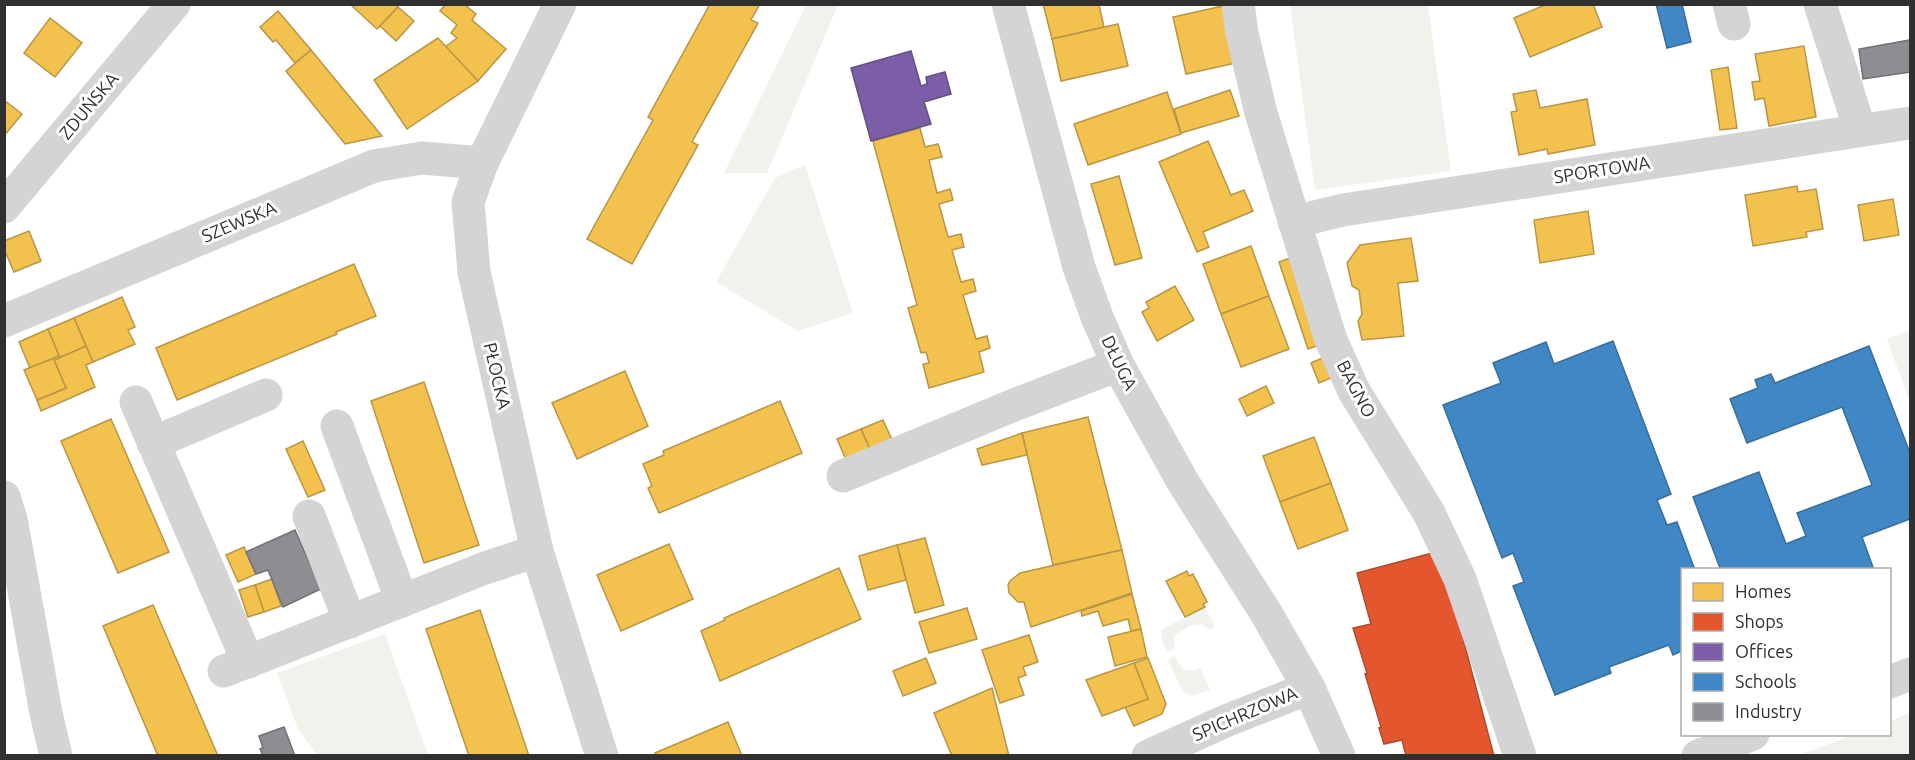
<svg xmlns="http://www.w3.org/2000/svg" width="1915" height="760" font-family="Ubuntu,sans-serif">
  <style>
    .green { fill: #f0f3ec }
    .homes { fill: #f2c14e; stroke: #b89645; stroke-width: 1.5 }
    .shops { fill: #e4572e; stroke: #ae4b2f; stroke-width: 1.5 }
    .offices { fill: #7b5ea7; stroke: #645083; stroke-width: 1.5 }
    .schools { fill: #3f88c5; stroke: #3a6e98; stroke-width: 1.5 }
    .industry { fill: #8d8d92; stroke: #717175; stroke-width: 1.5 }
    .lines { fill: none; stroke-linecap: round; stroke-linejoin: round }
    .minor { stroke: #d4d4d4; stroke-width: 33 }
    .labels { text-anchor: middle; stroke-width: 6; stroke-linejoin: round; paint-order: stroke }
    .street-label { font-size: 18px; fill: #303030; stroke: #fff }
  </style>
  <rect width="100%" height="100%" fill="#fff"/>
  <g class="green">
    <path d="M806,5H838L767,173H724Z"/>
    <path d="M1290,5H1428L1451,171L1315,190Z"/>
    <path d="M805,165L853,313L798,331L716,282L775,178Z"/>
    <path d="M1910,330V403L1887,339Z"/>
    <path d="M1205,607L1215,627L1210,630L1202,624L1191,625L1174,636L1175,648L1168,652L1163,644L1161,630Z"/>
    <path d="M385,634L428,755H317L298,729L277,673Z"/>
    <path d="M1175,656C1181,668 1185,674 1200,668L1210,690L1191,696L1183,692L1168,660Z"/>
    <path d="M1910,713V755H1799L1854,735L1890,734V721Z"/>
  </g>
  <g class="homes">
    <path d="M350,4H395L398,7L377,29Z"/>
    <path d="M446,4H464L476,14L472,20L506,49L478,81L445,47L457,38L451,33L457,25L440,11Z"/>
    <path d="M710,4H760L751,20L758,23L692,142L698,145L632,264L587,239L653,120L648,117Z"/>
    <path d="M1043,4H1102L1099,5L1104,27L1052,39Z"/>
    <path d="M1547,4H1593L1602,27L1530,57L1514,18Z"/>
    <path d="M1223,6L1236,63L1186,74L1173,17Z"/>
    <path d="M398,7L414,21L396,41L380,26Z"/>
    <path d="M278,11L311,50L295,63L276,40L273,42L260,27Z"/>
    <path d="M50,18L82,43L55,77L24,53Z"/>
    <path d="M1118,24L1128,66L1061,81L1052,39Z"/>
    <path d="M438,38L478,81L407,129L374,80Z"/>
    <path d="M1804,46L1816,117L1769,126L1764,98L1755,100L1752,82L1760,81L1755,54Z"/>
    <path d="M311,50L382,136L345,144L286,71Z"/>
    <path d="M1728,67L1737,128L1720,130L1711,70Z"/>
    <path d="M1230,90L1239,116L1181,133L1174,109Z"/>
    <path d="M1536,90L1540,108L1587,99L1595,145L1548,154L1547,149L1519,155L1511,112L1517,111L1513,94Z"/>
    <path d="M1167,92L1181,134L1088,165L1074,124Z"/>
    <path d="M4,100L22,114L4,136Z"/>
    <path d="M920,128L925,147L938,144L942,157L929,160L937,193L950,189L953,200L939,204L948,237L961,234L964,247L952,250L961,282L973,279L976,291L963,295L976,339L987,336L990,348L979,352L984,372L929,388L923,364L929,363L926,352L921,353L908,308L917,305L873,141Z"/>
    <path d="M1208,141L1231,195L1244,190L1253,211L1203,232L1209,247L1197,252L1159,162Z"/>
    <path d="M1119,176L1142,258L1115,265L1091,184Z"/>
    <path d="M1797,186L1798,192L1816,189L1823,229L1806,232L1807,237L1753,246L1745,195Z"/>
    <path d="M1893,199L1899,235L1864,241L1858,205Z"/>
    <path d="M1588,211L1594,254L1540,263L1534,220Z"/>
    <path d="M29,231L41,261L14,272L4,249V241Z"/>
    <path d="M1411,238L1418,281L1398,283L1404,336L1362,340L1358,321L1362,314L1359,290L1352,286L1347,263L1360,245Z"/>
    <path d="M1251,246L1269,296L1221,314L1203,264Z"/>
    <path d="M1293,257L1322,344L1308,349L1279,262Z"/>
    <path d="M354,264L376,316L336,332L337,334L177,400L156,348Z"/>
    <path d="M1175,286L1194,320L1157,341L1142,312L1149,308L1146,302Z"/>
    <path d="M1269,296L1289,349L1241,367L1221,314Z"/>
    <path d="M122,297L135,327L128,330L135,344L93,362L74,318Z"/>
    <path d="M74,318L86,346L60,358L48,329Z"/>
    <path d="M48,329L59,356L30,368L19,342Z"/>
    <path d="M86,346L93,362L86,365L95,387L41,411L37,400L66,388L54,360Z"/>
    <path d="M59,356L60,358L54,360L66,388L37,400L24,370Z"/>
    <path d="M1327,356L1335,376L1319,383L1311,363Z"/>
    <path d="M625,371L648,426L577,459L552,403Z"/>
    <path d="M424,382L479,545L424,563L371,401Z"/>
    <path d="M1266,386L1274,403L1247,416L1239,399Z"/>
    <path d="M780,401L802,453L659,513L648,488L652,486L643,464L664,455L663,451Z"/>
    <path d="M1088,417L1122,550L1053,565L1022,433Z"/>
    <path d="M111,419L169,552L118,573L61,441Z"/>
    <path d="M883,420L893,442L871,452L861,429Z"/>
    <path d="M861,429L871,452L847,462L837,439Z"/>
    <path d="M1022,433L1027,455L982,465L977,449Z"/>
    <path d="M1314,437L1331,483L1280,502L1263,456Z"/>
    <path d="M303,441L325,490L308,497L286,449Z"/>
    <path d="M1331,483L1348,530L1298,549L1280,502Z"/>
    <path d="M925,538L944,605L915,613L897,545Z"/>
    <path d="M669,544L693,599L621,631L597,575Z"/>
    <path d="M897,545L906,580L868,590L859,556Z"/>
    <path d="M244,547L256,574L238,582L226,555Z"/>
    <path d="M1122,550L1132,593L1031,627L1024,602H1018L1009,593L1008,585L1010,581L1020,573Z"/>
    <path d="M839,568L861,619L720,681L701,631L725,620L724,618Z"/>
    <path d="M1187,571L1189,576L1193,574L1207,602L1203,604L1205,607L1185,617L1166,581Z"/>
    <path d="M272,579L281,606L264,612L255,585Z"/>
    <path d="M255,585L264,612L248,617L239,590Z"/>
    <path d="M1132,594L1141,629L1131,631L1128,619L1103,626L1098,611L1082,616L1081,611Z"/>
    <path d="M153,605L218,756H158L103,626Z"/>
    <path d="M967,608L977,639L929,653L919,622Z"/>
    <path d="M480,610L529,756H469L426,629Z"/>
    <path d="M1141,629L1147,657L1115,666L1108,637Z"/>
    <path d="M1029,635L1038,662L1023,667L1026,675L1018,678L1024,695L1000,703L982,650Z"/>
    <path d="M926,658L936,683L903,696L893,671Z"/>
    <path d="M1148,658L1166,704L1162,714L1134,726L1125,707L1148,699L1134,663Z"/>
    <path d="M1134,663L1148,699L1102,716L1086,680Z"/>
    <path d="M992,688L1009,756H952L934,713Z"/>
    <path d="M728,722L742,756H656L655,753Z"/>
  </g>
  <path class="shops" d="M1440,551L1494,756H1406L1402,740L1384,744L1379,728L1381,727L1365,674L1367,673L1353,628L1371,624L1357,573Z"/>
  <path class="offices" d="M911,51L921,86L927,84L926,77L945,72L951,94L924,102L931,124L871,141L851,68Z"/>
  <g class="schools">
    <path d="M1656,4H1682L1691,42L1667,48Z"/>
    <path d="M1613,341L1671,494L1657,500L1667,525L1677,522L1695,570H1682V651L1673,655L1669,645L1609,667L1611,673L1555,695L1513,586L1524,582L1513,553L1502,558L1443,405L1501,383L1493,363L1546,342L1554,364Z"/>
    <path d="M1869,346L1910,453V519L1862,537L1874,570H1715L1720,568L1693,497L1759,472L1786,544L1806,536L1797,513L1872,485L1842,407L1747,443L1730,399L1758,388L1755,380L1771,374L1775,383Z"/>
  </g>
  <g class="industry">
    <path d="M1910,40V72L1863,79L1859,49Z"/>
    <path d="M295,530L321,589L283,607L268,570L256,574L246,552Z"/>
    <path d="M284,727L295,756H263L260,749L263,748L259,736Z"/>
  </g>
  <g class="lines">
    <g class="minor">
      <path d="M560,4L482,163L468,202L474,272L537,551L602,756"/>
      <path d="M1008,4L1079,267L1097,317L1118,365L1183,482L1266,613L1309,688L1339,756"/>
      <path d="M1238,4L1242,33L1261,113L1331,340L1354,391L1429,513L1460,579L1520,756"/>
      <path d="M1729,4L1734,24"/>
      <path d="M1820,4L1860,130"/>
      <path d="M4,207L174,4"/>
      <path d="M1294,222L1343,210L1910,123"/>
      <path d="M4,321L374,166L422,158L482,163"/>
      <path d="M136,402L248,662"/>
      <path d="M337,426L402,601"/>
      <path d="M153,443L266,395"/>
      <path d="M843,476L1014,405L1118,365"/>
      <path d="M4,497L11,519L46,713L56,756"/>
      <path d="M309,516L350,622"/>
      <path d="M224,671L485,568L537,551"/>
      <path d="M1890,682L1910,674"/>
      <path d="M1148,756L1228,720L1309,688"/>
      <path d="M1698,756L1753,734"/>
    </g>
  </g>
  <g class="labels">
    <g class="street-label">
      <text transform="translate(89 106) rotate(-50)" y="6">ZDUŃSKA</text>
      <text transform="translate(1602 170) rotate(-9)" y="6">SPORTOWA</text>
      <text transform="translate(239 222) rotate(-23)" y="6">SZEWSKA</text>
      <text transform="translate(1119 363) rotate(64)" y="6">DŁUGA</text>
      <text transform="translate(497 376) rotate(77)" y="6">PŁOCKA</text>
      <text transform="translate(1356 389) rotate(62)" y="6">BAGNO</text>
      <text transform="translate(1245 714) rotate(-23)" y="6">SPICHRZOWA</text>
    </g>
  </g>
  <rect width="1915" height="760" fill="none" stroke="#303030" stroke-width="12"/>
  <rect x="1681" y="568" width="210" height="168" fill="#ffffff" stroke="#acacac" stroke-width="1.5"/>
  <rect x="1693" y="583" width="30" height="18" fill="#f2c14e" stroke="#acacac" stroke-width="1.5"/>
  <text x="1735" y="598" font-size="18" fill="#303030">Homes</text>
  <rect x="1693" y="613" width="30" height="18" fill="#e4572e" stroke="#acacac" stroke-width="1.5"/>
  <text x="1735" y="628" font-size="18" fill="#303030">Shops</text>
  <rect x="1693" y="643" width="30" height="18" fill="#7b5ea7" stroke="#acacac" stroke-width="1.5"/>
  <text x="1735" y="658" font-size="18" fill="#303030">Offices</text>
  <rect x="1693" y="673" width="30" height="18" fill="#3f88c5" stroke="#acacac" stroke-width="1.5"/>
  <text x="1735" y="688" font-size="18" fill="#303030">Schools</text>
  <rect x="1693" y="703" width="30" height="18" fill="#8d8d92" stroke="#acacac" stroke-width="1.5"/>
  <text x="1735" y="718" font-size="18" fill="#303030">Industry</text>
</svg>
